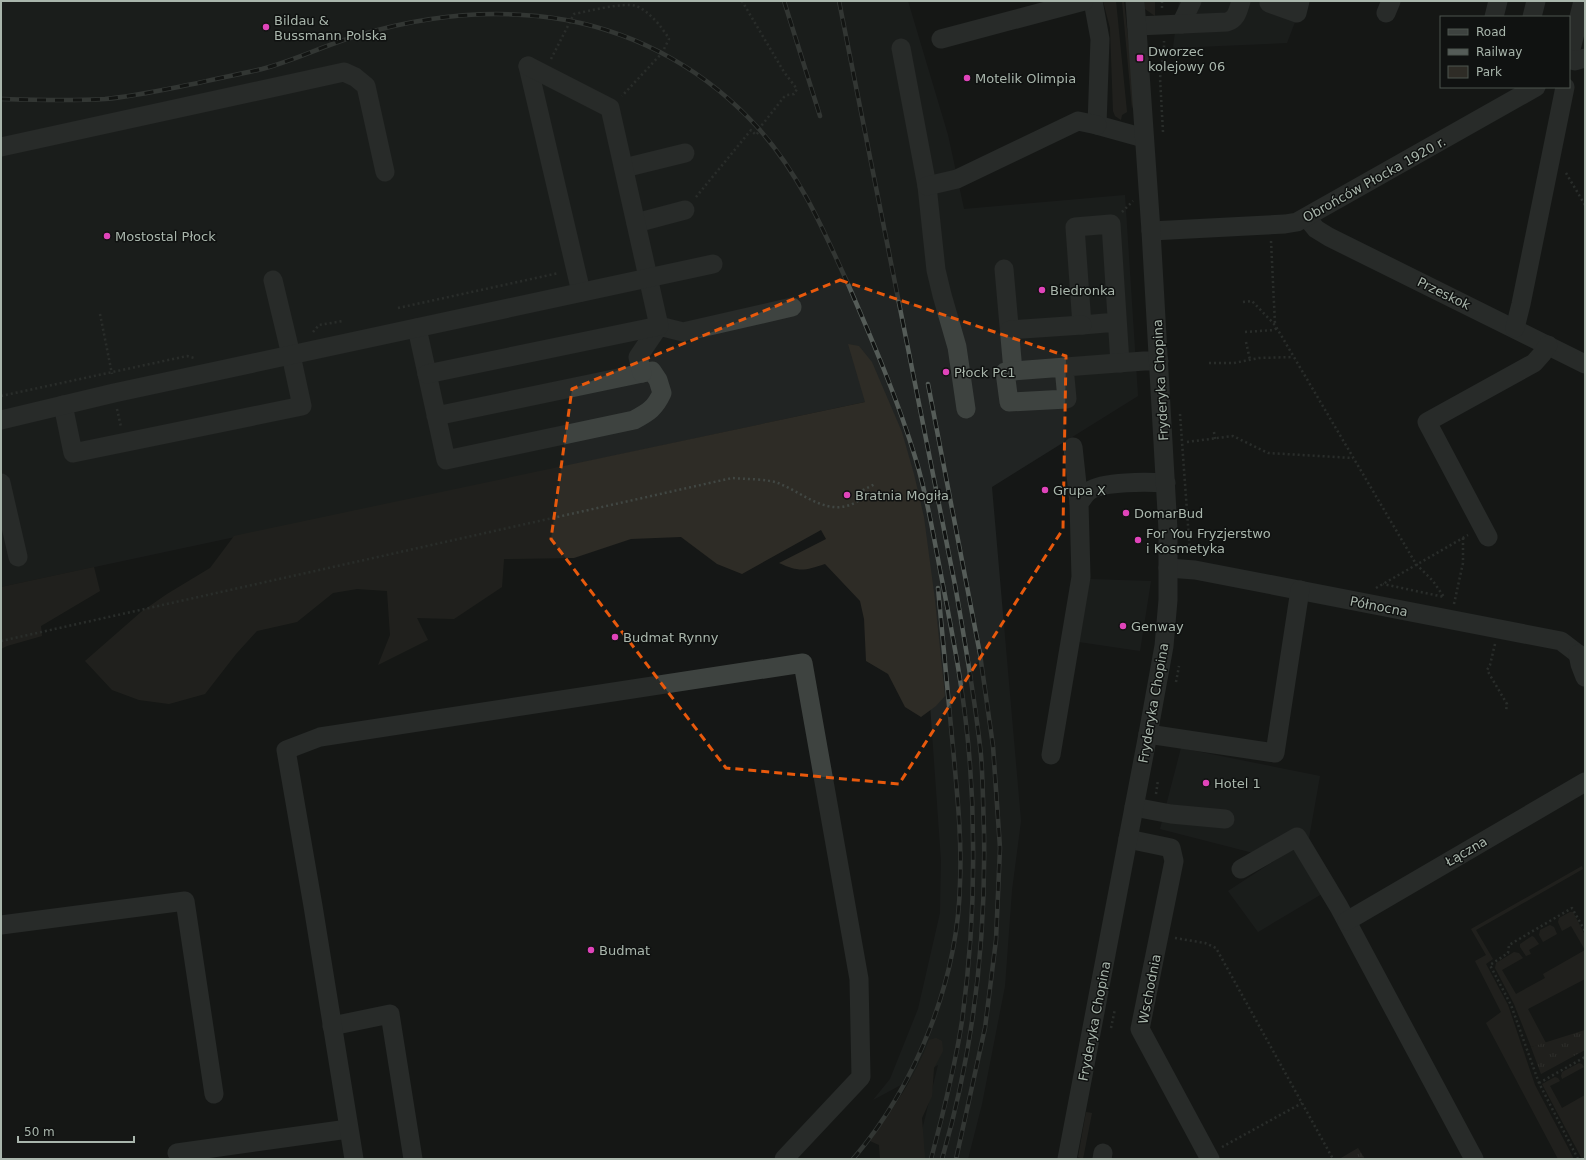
<svg xmlns="http://www.w3.org/2000/svg" width="1586" height="1160" font-family="'DejaVu Sans',sans-serif">
  <style>
    .built { fill: #212423 }
    .green { fill: #2e2c26 }
    .park { fill: url(#park-tufts) }
    .lines { fill: none; stroke-linecap: round; stroke-linejoin: round }
    .path { stroke: #414743; stroke-width: 2.5; stroke-dasharray: 2 3; stroke-linecap: butt }
    .minor { stroke: #3e4340; stroke-width: 19 }
    .rail-casing { stroke: #555c58; stroke-width: 4.5 }
    .rail { stroke: #101211; stroke-width: 3; stroke-dasharray: 9; stroke-linecap: butt }
    .marked { fill: none; stroke: #e8590c; stroke-width: 3; stroke-dasharray: 8 5; stroke-linejoin: round }
    .poi-dot { fill: #e044ba; stroke: #101211; stroke-width: 1.5 }
    .labels { text-anchor: middle; stroke-width: 3; stroke-linejoin: round; paint-order: stroke }
    .poi-label { font-size: 13px; fill: #a9b6ac; stroke: #101211; text-anchor: start }
    .street-label { font-size: 13px; fill: #a9b6ac; stroke: #101211 }
  </style>
  <defs>
    <pattern id="park-tufts" width="24" height="20" patternUnits="userSpaceOnUse"><rect width="24" height="20" fill="#2e2c26"/><path d="M3 7l-1-3M5 7V3M7 7l1-3M15 17l-1-3M17 17v-4M19 17l1-3" fill="none" stroke="#494843"/></pattern>
  </defs>
  <rect width="100%" height="100%" fill="#151716"/>
  <g class="built">
    <path d="M1,1H908L948,135L964,209L1125,195L1138,396L992,487L1021,821L1012,890L1005,986L982,1104L968,1159H915L938,1065L873,1100L890,1079L918,1009L940,913L941,860L921,577L865,402L1,587Z"/>
    <path d="M1179,1H1303L1287,43L1173,48Z"/>
    <path d="M1089,579L1151,581L1140,651L1079,642Z"/>
    <path d="M1181,748L1320,776L1309,838L1337,885L1258,932L1228,891L1277,859L1160,829Z"/>
  </g>
  <g class="green">
    <path d="M1103,1H1116L1127,112L1122,115L1121,120L1115,116L1113,111L1110,28Z"/>
    <path d="M1122,1H1124L1132,76L1134,100L1132,109Z"/>
    <path d="M1145,1H1155V16L1145,9Z"/>
    <path d="M848,344L859,346L872,362L902,432L914,474L924,517L935,600L945,696L936,706L921,717L905,707L888,674L866,661L864,619L860,601L825,564C804,571 799,572 779,563L826,539L821,530L742,574L717,564L681,537L631,539L574,558L504,559L502,587L454,619L417,618L428,640L378,665L390,635L387,591L357,589L333,593L297,622L257,631L236,654L205,694L169,704L139,700L112,690L85,661L141,612L167,594L210,568L234,536L865,402Z"/>
    <path d="M94,567L100,591L41,626L42,636L7,646L1,649V587Z"/>
    <path d="M1582,866L1583,869L1476,930L1493,959L1486,964L1508,1005L1535,1085L1574,1159H1558L1486,1023L1501,1012L1475,961L1486,955L1471,929Z"/>
    <path d="M1570,912H1573L1585,935V979L1528,1009L1546,1043L1531,1047L1514,1004L1495,968L1496,963L1514,952L1519,953L1523,958L1502,970L1516,994L1545,978L1543,974L1585,950L1571,926L1562,931L1558,922L1559,918Z"/>
    <path d="M1550,925L1554,927L1557,934L1543,942L1539,935L1540,930Z"/>
    <path d="M1532,936L1534,937L1539,944L1529,950L1531,954L1526,956L1520,947V944Z"/>
    <path d="M936,1038L942,1041L943,1051L934,1068L932,1096L922,1118L925,1159H880L879,1145L870,1141C893,1109 915,1077 929,1040Z"/>
    <path d="M1579,1063L1582,1064L1584,1067L1562,1079L1561,1076L1562,1072Z"/>
    <path d="M1555,1077L1558,1078L1560,1081L1550,1086L1562,1108L1585,1095V1157L1582,1159L1542,1084Z"/>
    <path d="M1086,1112L1092,1113L1083,1159L1078,1157Z"/>
  </g>
  <g class="park">
    <path d="M1585,1030V1050L1541,1074L1531,1047Z"/>
    <path d="M1358,1148L1365,1159H1342L1341,1158Z"/>
  </g>
  <g class="lines">
    <g class="path">
      <path d="M1162,1V8"/>
      <path d="M551,59L574,14C589,11 624,2 636,6C648,10 663,28 669,39L662,53L622,96"/>
      <path d="M1163,132L1160,78L1164,52V41"/>
      <path d="M1566,173L1585,205"/>
      <path d="M696,197L751,130L756,135L760,130L762,125L784,97L787,95L794,94L797,89L784,72L742,1"/>
      <path d="M1122,212L1133,201"/>
      <path d="M1271,241L1275,324"/>
      <path d="M1243,302L1252,301L1275,325L1416,564L1433,581L1444,597L1383,584"/>
      <path d="M398,308L559,273"/>
      <path d="M100,314L112,374"/>
      <path d="M313,332L319,325L343,321"/>
      <path d="M1245,332L1274,330L1277,328"/>
      <path d="M1246,342L1250,360"/>
      <path d="M1209,363H1234L1259,358L1293,357"/>
      <path d="M1,396L187,356L194,358"/>
      <path d="M117,409L121,427"/>
      <path d="M1180,414L1190,553"/>
      <path d="M1214,432L1215,439"/>
      <path d="M1187,442L1233,436L1268,453L1353,458"/>
      <path d="M1376,588L1468,535"/>
      <path d="M1454,604L1463,563V537"/>
      <path d="M1,641L732,478C744,479 768,479 778,483C804,493 829,519 858,501L859,492L875,484"/>
      <path d="M1495,644L1490,665L1487,670L1507,704L1506,711"/>
      <path d="M1176,682L1179,666"/>
      <path d="M1156,794L1158,780"/>
      <path d="M1175,938L1205,943L1216,948L1333,1159"/>
      <path d="M1111,1028L1115,1009"/>
      <path d="M1539,1083L1585,1057"/>
      <path d="M1222,1147L1302,1103"/>
      <path d="M1578,1159L1539,1083L1511,1005L1490,965L1508,953L1509,945L1572,908L1585,931"/>
    </g>
    <g class="minor">
      <path d="M1093,1L1100,39L1097,125L1144,138"/>
      <path d="M1269,3L1297,13L1300,1"/>
      <path d="M1386,13L1391,1"/>
      <path d="M1494,17L1498,1"/>
      <path d="M1532,17L1536,1"/>
      <path d="M1181,24L1192,1"/>
      <path d="M1137,26L1227,22C1237,19 1238,10 1241,1"/>
      <path d="M941,39L1084,1"/>
      <path d="M901,48L927,186L936,270L942,295L957,347L966,409"/>
      <path d="M1569,57L1583,1"/>
      <path d="M1569,59L1575,61L1585,58"/>
      <path d="M528,66L581,292"/>
      <path d="M1,147L344,72L355,77L366,86L385,172"/>
      <path d="M624,168L685,153"/>
      <path d="M927,186L957,179L1078,121L1097,125"/>
      <path d="M1307,218L1316,229L1329,237L1585,364"/>
      <path d="M636,223L685,210"/>
      <path d="M1151,231L1285,224L1297,222L1536,87"/>
      <path d="M1004,269L1013,371"/>
      <path d="M1117,322L1082,325L1075,227L1111,224L1120,363"/>
      <path d="M417,328L446,460L634,420C649,412 655,408 662,393L658,380L652,371L436,416"/>
      <path d="M1515,328L1521,304L1565,87"/>
      <path d="M1010,330L1082,325"/>
      <path d="M1064,367L1067,399L1009,402L1005,372L1013,371L1144,361H1159"/>
      <path d="M642,373L638,357L659,326L683,332L792,307"/>
      <path d="M427,374L659,326L610,108L528,66"/>
      <path d="M63,405L73,453L302,406L291,355L273,280"/>
      <path d="M1,420L114,393L713,264"/>
      <path d="M1073,447L1079,503"/>
      <path d="M1,483L18,557"/>
      <path d="M1488,537L1427,422L1534,363L1542,354L1548,345"/>
      <path d="M1168,568L1195,570L1561,641L1578,654"/>
      <path d="M1578,654L1580,664L1585,677"/>
      <path d="M1148,734L1275,753L1300,590"/>
      <path d="M1051,755L1081,577L1079,503C1082,500 1085,494 1089,491C1103,481 1148,482 1166,483"/>
      <path d="M1134,807L1171,814L1225,819"/>
      <path d="M1128,839L1171,848L1174,861L1140,1029L1210,1159"/>
      <path d="M1241,869L1297,837L1339,907L1474,1159"/>
      <path d="M1347,921L1585,782"/>
      <path d="M1,925L185,901L214,1094"/>
      <path d="M332,1026L390,1014L413,1159"/>
      <path d="M177,1153L348,1129"/>
      <path d="M354,1159L313,906L286,750L320,737L803,663L859,979L861,1077L784,1159"/>
      <path d="M1067,1159L1148,734L1164,646L1168,600V530L1151,231L1135,1"/>
      <path d="M1102,1159L1103,1153"/>
    </g>
    <defs>
      <g id="rail">
        <path d="M784,1L820,116"/>
        <path d="M839,1L955,585C965,642 975,698 981,755C983,780 983,806 984,831C986,941 973,1053 942,1159"/>
        <path d="M1,99C36,100 70,101 105,99C136,96 167,89 198,83C219,78 241,74 262,69C296,60 327,44 360,35C427,15 497,8 566,20C641,34 708,72 759,129C800,175 823,229 848,284C873,342 898,400 916,460C928,499 934,540 942,580C948,611 954,642 959,673C968,728 973,786 973,842C974,902 970,962 962,1021C955,1067 943,1114 931,1159"/>
        <path d="M928,384L980,654L993,746L1000,848L996,940L985,1028L956,1159"/>
        <path d="M853,1159C916,1085 958,981 960,883C962,838 957,792 953,748C948,695 943,641 938,588"/>
      </g>
    </defs>
    <use href="#rail" class="rail-casing"/>
    <use href="#rail" class="rail"/>
  </g>
  <path d="M0 0H1586V1160H0ZM840,280L1066,356L1063,529L899,784L726,768L551,539L572,389Z" fill="#151716" fill-opacity=".55" fill-rule="evenodd"/>
  <path class="marked" d="M840,280L1066,356L1063,529L899,784L726,768L551,539L572,389Z"/>
  <g class="poi-dot">
    <circle cx="266" cy="27" r="4"/>
    <rect x="1136" y="54" width="8" height="8" rx="2"/>
    <circle cx="967" cy="78" r="4"/>
    <circle cx="107" cy="236" r="4"/>
    <circle cx="1042" cy="290" r="4"/>
    <circle cx="946" cy="372" r="4"/>
    <circle cx="1045" cy="490" r="4"/>
    <circle cx="847" cy="495" r="4"/>
    <circle cx="1126" cy="513" r="4"/>
    <circle cx="1138" cy="540" r="4"/>
    <circle cx="1123" cy="626" r="4"/>
    <circle cx="615" cy="637" r="4"/>
    <circle cx="1206" cy="783" r="4"/>
    <circle cx="591" cy="950" r="4"/>
  </g>
  <g class="labels">
    <g class="poi-label">
      <text x="274" y="25">Bildau &amp;<tspan x="274" dy="15">Bussmann Polska</tspan></text>
      <text x="1148" y="56">Dworzec<tspan x="1148" dy="15">kolejowy 06</tspan></text>
      <text x="975" y="83">Motelik Olimpia</text>
      <text x="115" y="241">Mostostal Płock</text>
      <text x="1050" y="295">Biedronka</text>
      <text x="954" y="377">Płock Pc1</text>
      <text x="1053" y="495">Grupa X</text>
      <text x="855" y="500">Bratnia Mogiła</text>
      <text x="1134" y="518">DomarBud</text>
      <text x="1146" y="538">For You Fryzjerstwo<tspan x="1146" dy="15">i Kosmetyka</tspan></text>
      <text x="1131" y="631">Genway</text>
      <text x="623" y="642">Budmat Rynny</text>
      <text x="1214" y="788">Hotel 1</text>
      <text x="599" y="955">Budmat</text>
    </g>
    <g class="street-label">
      <text transform="translate(1374 179) rotate(-29)" y="5">Obrońców Płocka 1920 r.</text>
      <text transform="translate(1444 293) rotate(26)" y="5">Przeskok</text>
      <text transform="translate(1160 380) rotate(-93)" y="5">Fryderyka Chopina</text>
      <text transform="translate(1379 606) rotate(11)" y="5">Północna</text>
      <text transform="translate(1153 703) rotate(-80)" y="5">Fryderyka Chopina</text>
      <text transform="translate(1466 851) rotate(-30)" y="5">Łączna</text>
      <text transform="translate(1149 989) rotate(-79)" y="5">Wschodnia</text>
      <text transform="translate(1094 1021) rotate(-79)" y="5">Fryderyka Chopina</text>
    </g>
  </g>
  <rect width="1586" height="1160" fill="none" stroke="#a9b6ac" stroke-width="4"/>
  <rect x="1440" y="16" width="130" height="72" fill="#101211" stroke="#4d544f"/>
  <rect x="1448" y="29" width="20" height="6" fill="#3e4340" stroke="#4d544f"/>
  <text x="1476" y="36" font-size="12" fill="#a9b6ac">Road</text>
  <rect x="1448" y="49" width="20" height="6" fill="#555c58" stroke="#4d544f"/>
  <text x="1476" y="56" font-size="12" fill="#a9b6ac">Railway</text>
  <rect x="1448" y="66" width="20" height="12" fill="#2e2c26" stroke="#4d544f"/>
  <text x="1476" y="76" font-size="12" fill="#a9b6ac">Park</text>
  <path d="M18 1136v6h116v-6" fill="none" stroke="#a9b6ac" stroke-width="2"/>
  <text x="24" y="1136" font-size="12" fill="#a9b6ac" stroke="#101211" stroke-width="3" paint-order="stroke">50 m</text>
</svg>
